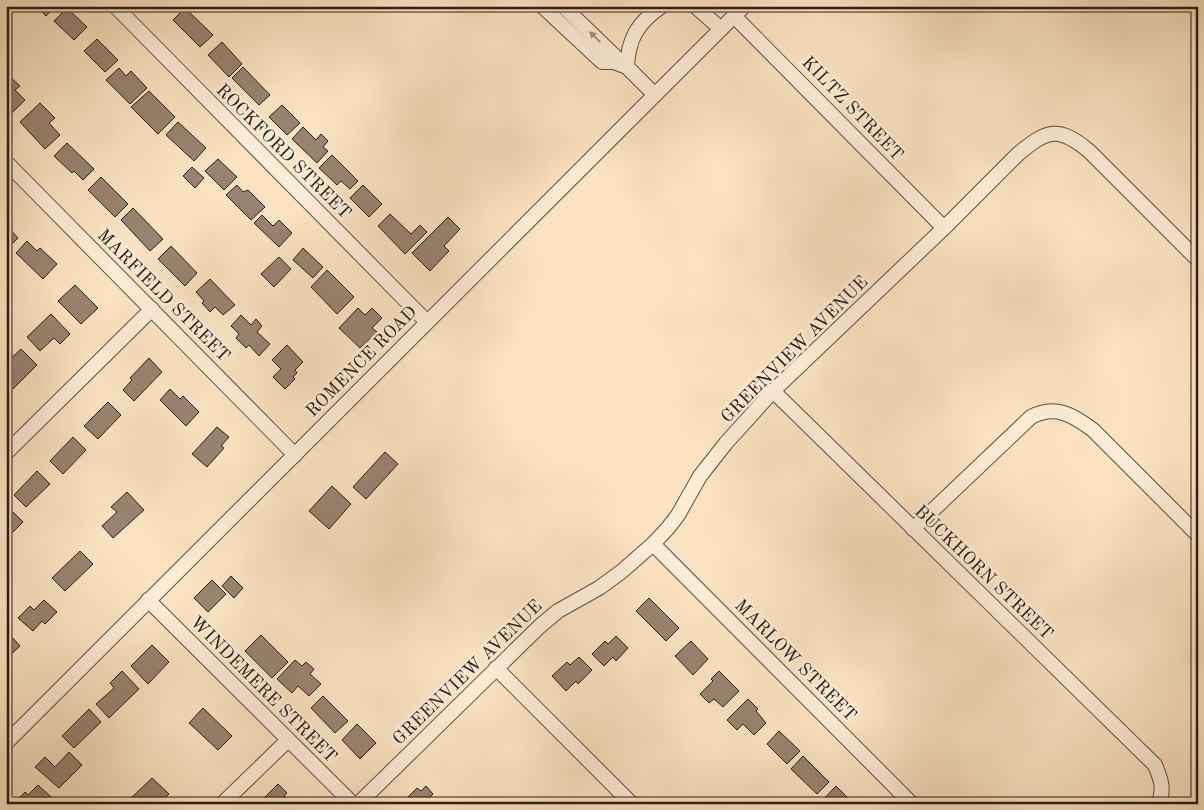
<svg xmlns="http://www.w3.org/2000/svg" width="1204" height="810" font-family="'Old Standard TT',serif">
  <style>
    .building { fill: #978470; stroke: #2b1e17 }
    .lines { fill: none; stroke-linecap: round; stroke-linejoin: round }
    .minor-casing { stroke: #5f4f42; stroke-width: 16 }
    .minor { stroke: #fcedd7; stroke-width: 14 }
    .oneway { fill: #9e9081 }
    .labels { text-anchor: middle; stroke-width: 5; stroke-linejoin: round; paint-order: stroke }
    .street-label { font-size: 18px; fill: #2b1e17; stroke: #fcedd7 }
  </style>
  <rect width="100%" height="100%" fill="#fbe3c2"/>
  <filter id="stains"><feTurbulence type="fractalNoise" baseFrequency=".004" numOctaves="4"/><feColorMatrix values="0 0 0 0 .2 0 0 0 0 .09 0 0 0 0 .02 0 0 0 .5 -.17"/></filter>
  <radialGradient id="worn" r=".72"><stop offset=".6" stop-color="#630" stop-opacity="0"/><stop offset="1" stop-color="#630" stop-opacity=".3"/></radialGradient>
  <g class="building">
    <path d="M36,6H56L46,16Z"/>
    <path d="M67,8L87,27L74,40L54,21Z"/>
    <path d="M185,8L213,35L200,47L173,20Z"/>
    <path d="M97,39L118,60L105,72L84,51Z"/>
    <path d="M222,42L242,64L229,77L208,55Z"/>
    <path d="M243,67L270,95L259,105L232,78Z"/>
    <path d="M119,68L126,76L131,71L147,88L130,104L106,80Z"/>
    <path d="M9,76L20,86L15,90L25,100L11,114L6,109V80Z"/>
    <path d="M149,91L175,117L158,134L131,107Z"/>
    <path d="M40,103L55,118L49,123L60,135L45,149L20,122Z"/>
    <path d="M282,105L300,123L287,135L269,117Z"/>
    <path d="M178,122L206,148L194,161L166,135Z"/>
    <path d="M303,127L316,140L321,134L328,141L323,147L328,151L317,163L292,139Z"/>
    <path d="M67,143L94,169L83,180L74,171L72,173L54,156Z"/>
    <path d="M332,155L358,181L350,189L341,181L337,185L319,168Z"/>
    <path d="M218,159L237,177L224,190L205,171Z"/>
    <path d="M192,167L204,178L195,188L183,176Z"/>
    <path d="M101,177L128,204L115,217L88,190Z"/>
    <path d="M237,185L243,192L248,190L265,207L251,220L226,195Z"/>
    <path d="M363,185L382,204L369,217L350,198Z"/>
    <path d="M133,208L163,239L150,251L121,220Z"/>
    <path d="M390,214L411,234L420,225L427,232L405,254L378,226Z"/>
    <path d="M262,215L273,226L279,220L292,233L279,247L254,223Z"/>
    <path d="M448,217L460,229L444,246L449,251L430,271L412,253Z"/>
    <path d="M6,221L11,226L9,228L18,238L8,248L6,247Z"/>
    <path d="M27,241L37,251L40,248L57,264L43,279L16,253Z"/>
    <path d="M171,246L197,273L185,286L158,259Z"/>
    <path d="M303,248L323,267L313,278L293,260Z"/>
    <path d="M279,257L291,269L274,287L261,274Z"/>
    <path d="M327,270L354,297L337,314L311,287Z"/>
    <path d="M210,279L235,305L223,315L215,307L210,312L202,303L204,301L196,292Z"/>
    <path d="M75,285L98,308L81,324L58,301Z"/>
    <path d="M358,308L365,315L372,308L382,318L372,328L377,332L360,348L339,328Z"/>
    <path d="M51,314L70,334L60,344L54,338L40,351L27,337Z"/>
    <path d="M241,315L251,325L256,319L262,326L257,332L270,344L259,356L249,345L246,348L236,338L239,334L231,326Z"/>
    <path d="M287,345L303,362L295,370L297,373L293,377L295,379L285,389L273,377L281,369L272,360Z"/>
    <path d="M21,349L37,365L13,389L6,382V363Z"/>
    <path d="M149,358L162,372L134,401L123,390L132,380L130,378Z"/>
    <path d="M170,389L180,399L183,396L199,412L186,426L160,400Z"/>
    <path d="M108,402L121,415L98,439L84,426Z"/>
    <path d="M217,427L229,437L221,446L224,448L207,467L192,454Z"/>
    <path d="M73,437L86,450L63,474L50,461Z"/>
    <path d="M385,452L398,464L366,499L353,487Z"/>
    <path d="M37,471L50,484L26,507L14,495Z"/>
    <path d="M332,486L351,504L329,529L309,511Z"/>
    <path d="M127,492L144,510L113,538L102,526L117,512L111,507Z"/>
    <path d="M6,505L23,522L6,539Z"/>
    <path d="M80,551L93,564L65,591L52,578Z"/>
    <path d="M231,576L243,588L234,598L222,586Z"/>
    <path d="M212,580L226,594L208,612L194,598Z"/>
    <path d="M649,598L679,628L666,641L636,611Z"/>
    <path d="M44,600L57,612L45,624L42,621L33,631L18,618L30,606L34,610Z"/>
    <path d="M10,635L20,646L6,659V638Z"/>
    <path d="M261,635L288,662L272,678L245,651Z"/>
    <path d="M616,636L628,648L616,661L613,657L604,666L592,654L605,641L608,644Z"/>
    <path d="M691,641L708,659L693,675L675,656Z"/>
    <path d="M152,645L169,662L148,684L131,666Z"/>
    <path d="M579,657L592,670L578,684L576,681L566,691L552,676L567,662L570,665Z"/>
    <path d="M295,660L302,666L306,662L314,669L310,674L321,684L309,696L298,686L292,693L277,679Z"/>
    <path d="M122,671L139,689L109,718L96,704L114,688L110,683Z"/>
    <path d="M719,671L739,691L723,707L714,699L709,703L700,694L713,681L711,679Z"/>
    <path d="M323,696L348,721L335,733L311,708Z"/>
    <path d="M748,699L758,709L756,711L766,723L754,735L743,724L737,730L727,720Z"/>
    <path d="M203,708L232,736L218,750L189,723Z"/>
    <path d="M89,709L101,722L74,748L62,736Z"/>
    <path d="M357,724L376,743L360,759L342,740Z"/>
    <path d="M779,731L800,751L787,764L767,744Z"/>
    <path d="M69,752L82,765L59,788L35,767L45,757L55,767Z"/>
    <path d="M803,756L829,782L817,794L791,769Z"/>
    <path d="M152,778L169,794L159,804H133L129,800Z"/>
    <path d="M278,784L287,793L284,796L292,804H263L261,801Z"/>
    <path d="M38,785L51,797L45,804H14L25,792L28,795Z"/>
    <path d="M426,786L433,794L428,799L432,804L402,803L417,788L421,791Z"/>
    <path d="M836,786L849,799L848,801L850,804H819Z"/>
  </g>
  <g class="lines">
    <defs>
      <g id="minor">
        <path d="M115,6L427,322"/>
        <path d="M542,6L602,62H614L627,67"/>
        <path d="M563,6L624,65"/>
        <path d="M695,6L721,29"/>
        <path d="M734,16L944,228"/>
        <path d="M655,95L627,67C628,39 638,22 662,6"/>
        <path d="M6,162L295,455"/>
        <path d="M773,391L1155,765C1161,779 1165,790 1158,804"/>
        <path d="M6,453L152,309"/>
        <path d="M913,529L1031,417C1055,404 1073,415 1093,430L1198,535"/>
        <path d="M653,544L912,804"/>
        <path d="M148,600L353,804"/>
        <path d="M496,668L632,804"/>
        <path d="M6,743L744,6"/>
        <path d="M222,804L288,740"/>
        <path d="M358,804L540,626L558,611L599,588L621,572L653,544L668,528L678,515L700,476L726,443L773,391L944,228L1018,154C1047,130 1058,125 1089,151L1198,260"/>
      </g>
    </defs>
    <use href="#minor" class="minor-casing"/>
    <use href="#minor" class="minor"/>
  </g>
  <defs><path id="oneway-solid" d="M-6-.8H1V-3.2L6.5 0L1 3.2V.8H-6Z" transform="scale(1.25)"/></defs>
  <use class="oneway" href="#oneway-solid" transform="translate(595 37) rotate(-136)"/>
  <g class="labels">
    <g class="street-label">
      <text transform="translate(853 108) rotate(46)" y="6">KILTZ STREET</text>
      <text transform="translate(284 151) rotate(45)" y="6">ROCKFORD STREET</text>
      <text transform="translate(164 295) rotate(45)" y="6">MARFIELD STREET</text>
      <text transform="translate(794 349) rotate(-45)" y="6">GREENVIEW AVENUE</text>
      <text transform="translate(361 361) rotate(-45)" y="6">ROMENCE ROAD</text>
      <text transform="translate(984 572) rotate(44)" y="6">BUCKHORN STREET</text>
      <text transform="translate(796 660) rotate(45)" y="6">MARLOW STREET</text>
      <text transform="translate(467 672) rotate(-44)" y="6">GREENVIEW AVENUE</text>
      <text transform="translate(264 689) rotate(45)" y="6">WINDEMERE STREET</text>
    </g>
  </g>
  <rect width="1204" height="810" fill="none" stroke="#fbe3c2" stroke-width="25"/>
  <rect x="8" y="8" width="1189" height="795" fill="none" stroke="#2b1e17" stroke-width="2.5"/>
  <rect x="12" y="12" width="1179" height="785" fill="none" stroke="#2b1e17"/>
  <rect width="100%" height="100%" filter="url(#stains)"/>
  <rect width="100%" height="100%" fill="url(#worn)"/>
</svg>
